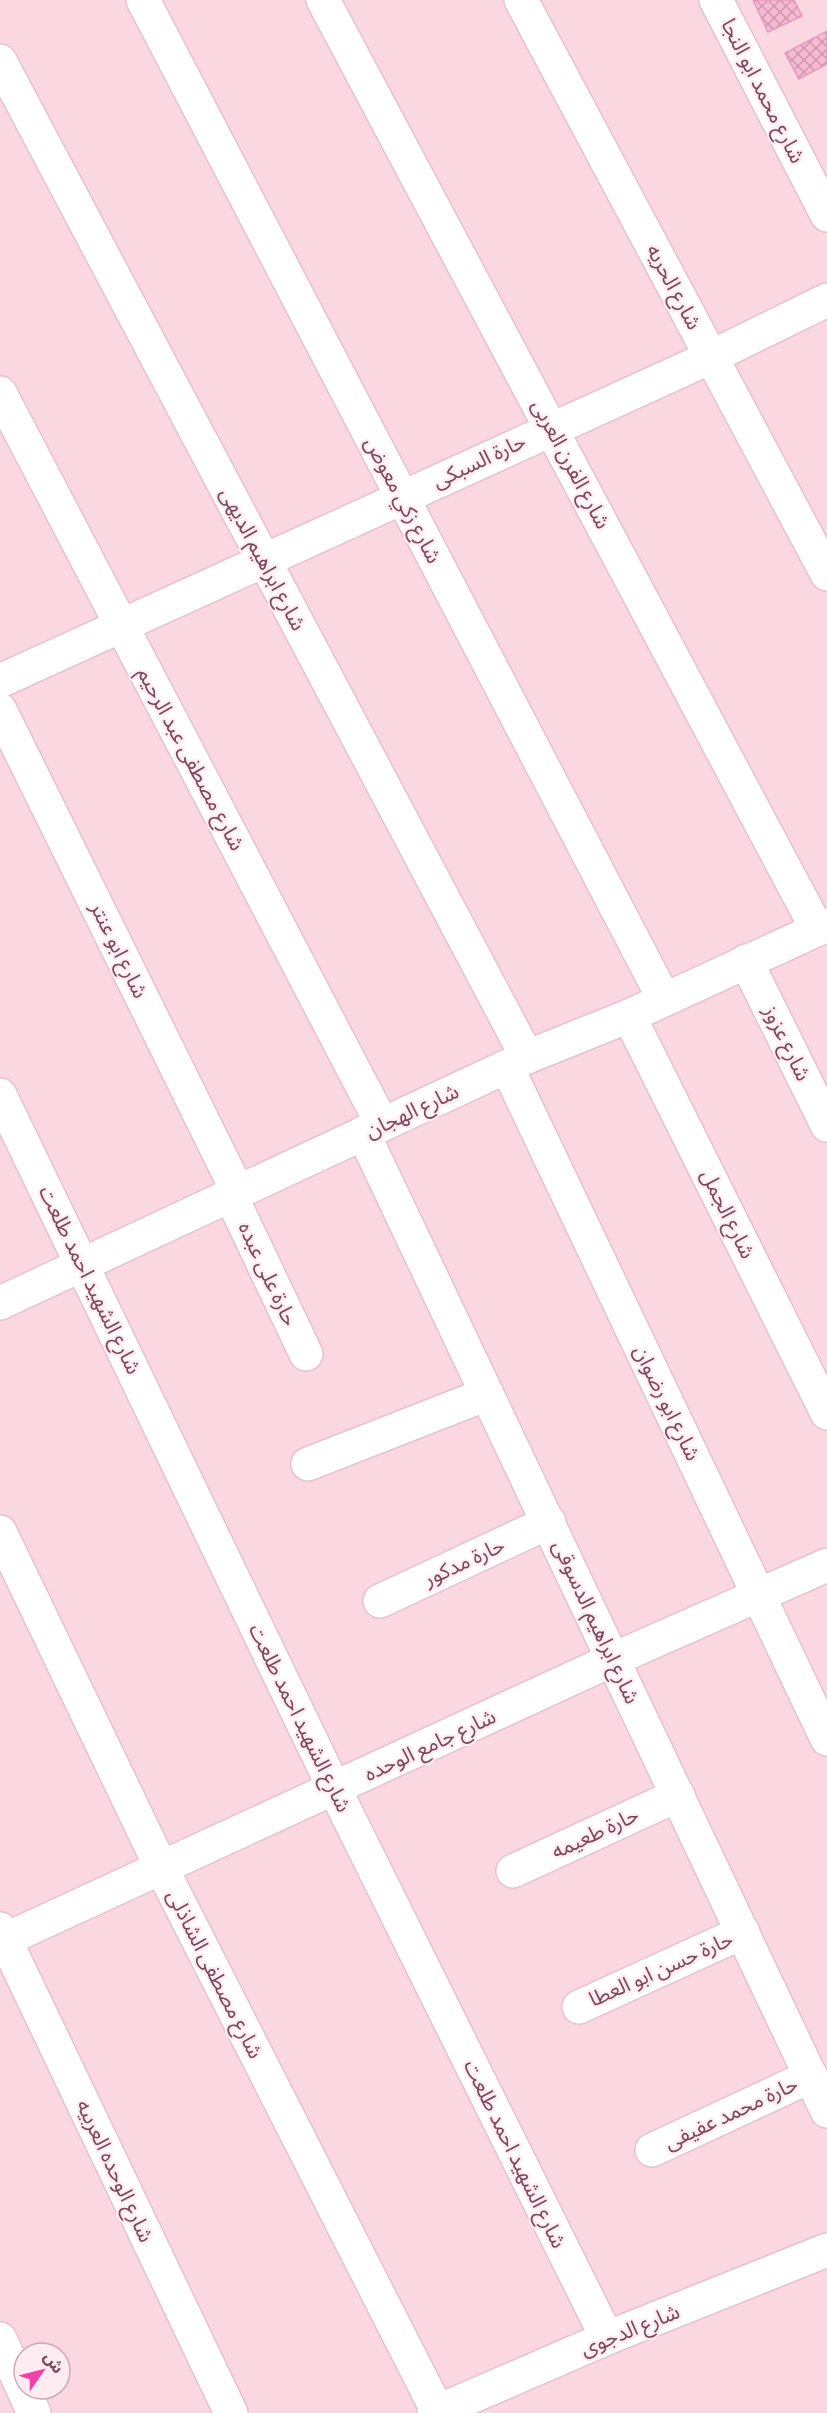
<svg xmlns="http://www.w3.org/2000/svg" width="827" height="2413" font-family="'Source Sans 3','Noto Sans Arabic',sans-serif">
  <style>
    .residential { fill: #fbd8e1; fill-rule: evenodd }
    .building { fill: url(#building-cross-hatch); stroke: #e999bc; stroke-width: 1.5 }
    .lines { fill: none; stroke-linecap: round; stroke-linejoin: round }
    .street-casing { stroke: #e6c1ce; stroke-width: 36 }
    .street { stroke: #fff; stroke-width: 33 }
    .labels { text-anchor: middle; stroke-width: 4.5; stroke-linejoin: round; paint-order: stroke }
    .street-label { font-size: 21px; fill: #79475e; stroke: #ffecf0 }
  </style>
  <defs>
    <pattern id="building-cross-hatch" width="8" height="8" patternUnits="userSpaceOnUse" patternTransform="scale(1.5)"><rect width="8" height="8" fill="#f6bad3"/><path d="M0 0l8 8M0 8l8-8" fill="none" stroke="#cc99ae"/></pattern>
  </defs>
  <rect width="100%" height="100%" fill="#fee4ea"/>
  <path class="residential" d="M0,0H827V2413H0ZM24,2353H60V2389H24Z"/>
  <g class="building">
    <path d="M753,0H794L802,16L768,32Z"/>
    <path d="M827,31V64L799,79L785,53Z"/>
  </g>
  <g class="lines">
    <defs>
      <g id="street">
        <path d="M143,0L664,999"/>
        <path d="M323,0L817,929"/>
        <path d="M521,0L827,574"/>
        <path d="M716,0L827,215"/>
        <path d="M0,61L527,1057"/>
        <path d="M0,393L382,1124"/>
        <path d="M0,681L711,357L827,300"/>
        <path d="M0,710L237,1190"/>
        <path d="M746,961L827,1125"/>
        <path d="M629,1016L827,1413"/>
        <path d="M507,1067L827,1739"/>
        <path d="M0,1095L335,1790L607,2338"/>
        <path d="M363,1133L827,2111"/>
        <path d="M230,1194L306,1354"/>
        <path d="M0,1303L527,1057L629,1016L827,925"/>
        <path d="M308,1464L487,1394"/>
        <path d="M0,1532L162,1869L438,2412"/>
        <path d="M380,1601L549,1522"/>
        <path d="M513,1871L678,1795"/>
        <path d="M0,1929L231,2413"/>
        <path d="M0,1942L614,1659L827,1565"/>
        <path d="M579,2007L743,1932"/>
        <path d="M652,2150L811,2076"/>
        <path d="M0,2339L34,2413"/>
        <path d="M434,2413L607,2338L827,2250"/>
      </g>
    </defs>
    <use href="#street" class="street-casing"/>
    <use href="#street" class="street"/>
  </g>
  <g class="labels">
    <g class="street-label">
      <text transform="translate(763 91) rotate(63)" y="7">شارع محمد ابو النجا</text>
      <text transform="translate(674 287) rotate(62)" y="7">شارع الحريه</text>
      <text transform="translate(479 461) rotate(-25)" y="7">حارة السبكى</text>
      <text transform="translate(571 464) rotate(62)" y="7">شارع الفرن العربى</text>
      <text transform="translate(403 500) rotate(62)" y="7">شارع زكي معوض</text>
      <text transform="translate(263 559) rotate(62)" y="7">شارع ابراهيم الديهى</text>
      <text transform="translate(191 759) rotate(62)" y="7">شارع مصطفى عبد الرحيم</text>
      <text transform="translate(119 950) rotate(64)" y="7">شارع ابو عنتر</text>
      <text transform="translate(787 1043) rotate(64)" y="7">شارع عزوز</text>
      <text transform="translate(412 1111) rotate(-25)" y="7">شارع الهجان</text>
      <text transform="translate(728 1214) rotate(64)" y="7">شارع الجمل</text>
      <text transform="translate(268 1274) rotate(65)" y="7">حارة على عبده</text>
      <text transform="translate(90 1280) rotate(64)" y="7">شارع الشهيد احمد طلعت</text>
      <text transform="translate(667 1403) rotate(64)" y="7">شارع ابو رضوان</text>
      <text transform="translate(464 1562) rotate(-25)" y="7">حارة مدكور</text>
      <text transform="translate(596 1622) rotate(65)" y="7">شارع ابراهيم الدسوقى</text>
      <text transform="translate(300 1718) rotate(64)" y="7">شارع الشهيد احمد طلعت</text>
      <text transform="translate(430 1745) rotate(-25)" y="7">شارع جامع الوحده</text>
      <text transform="translate(595 1833) rotate(-25)" y="7">حارة طعيمه</text>
      <text transform="translate(661 1969) rotate(-24)" y="7">حارة حسن ابو العطا</text>
      <text transform="translate(215 1974) rotate(63)" y="7">شارع مصطفى الشاذلى</text>
      <text transform="translate(731 2113) rotate(-25)" y="7">حارة محمد عفيفى</text>
      <text transform="translate(515 2154) rotate(64)" y="7">شارع الشهيد احمد طلعت</text>
      <text transform="translate(115 2171) rotate(65)" y="7">شارع الوحده العربيه</text>
      <text transform="translate(630 2330) rotate(-22)" y="7">شارع الدجوى</text>
    </g>
  </g>
  <g transform="translate(42 2371) rotate(55)"><circle r="28" fill="#ffecf0" stroke="#c9aab6" stroke-width="1.5"/>
  <path d="M0-4.5L10 22L0 15L-10 22Z" fill="#f140aa"/>
  <text y="-9" font-size="16" font-weight="bold" text-anchor="middle" fill="#79475e">ش</text>
  </g>
</svg>
